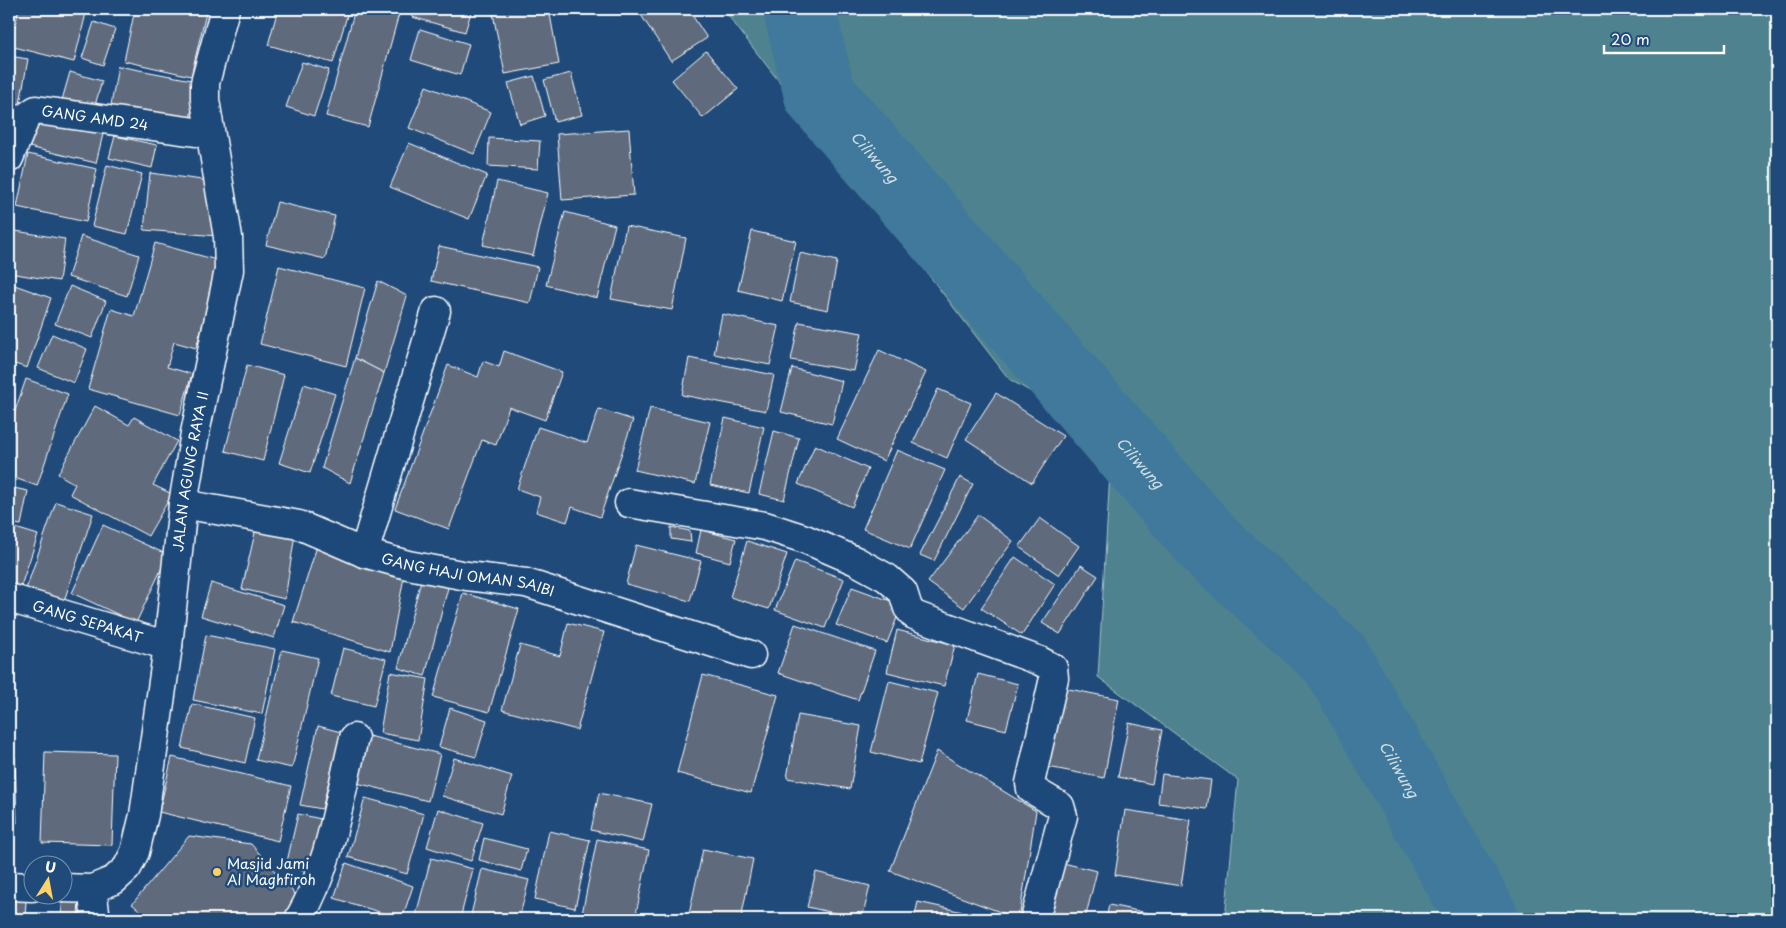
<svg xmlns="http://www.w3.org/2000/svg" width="1786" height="928" font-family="'Playpen Sans',sans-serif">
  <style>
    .green { fill: #4e828e; stroke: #a6c0c6 }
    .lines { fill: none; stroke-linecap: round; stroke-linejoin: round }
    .river { stroke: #41799b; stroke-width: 72 }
    .building { fill: #5e6b7d; stroke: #fff }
    .street-casing { stroke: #fff; stroke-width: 31 }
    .secondary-casing { stroke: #fff; stroke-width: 31 }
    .street { stroke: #1f4a7a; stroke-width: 28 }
    .secondary { stroke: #1f4a7a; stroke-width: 28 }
    .poi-dot { fill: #ffd166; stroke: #1f4a7a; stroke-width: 2 }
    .labels { text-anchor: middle; stroke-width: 5; stroke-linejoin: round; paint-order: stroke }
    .street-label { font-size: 14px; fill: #fff; stroke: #1f4a7a }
    .poi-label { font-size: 14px; fill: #fff; stroke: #1f4a7a; text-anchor: start }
    .water-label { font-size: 15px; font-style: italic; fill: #d0dee6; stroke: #1f4a7a }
  </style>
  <rect width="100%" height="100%" fill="#1f4a7a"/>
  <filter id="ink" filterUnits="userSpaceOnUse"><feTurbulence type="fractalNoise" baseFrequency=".02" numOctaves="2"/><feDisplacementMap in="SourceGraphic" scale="10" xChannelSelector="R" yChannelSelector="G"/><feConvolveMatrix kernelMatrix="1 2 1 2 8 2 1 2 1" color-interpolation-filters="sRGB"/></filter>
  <g filter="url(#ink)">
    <path class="green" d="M723,9H1777V919H1225L1238,780L1098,677L1112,439L1009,379Z"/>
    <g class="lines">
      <path class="river" id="s1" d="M799,9L820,95L1212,547L1335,658L1483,919"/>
    </g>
    <g class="building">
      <path d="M19,9H87L74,62L10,46Z"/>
      <path d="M135,9H188L206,13L191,76L124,61Z"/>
      <path d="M278,9H349L333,63L268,45Z"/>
      <path d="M355,9L400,10L368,127L326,116Z"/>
      <path d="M414,9H472L465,32L412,17Z"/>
      <path d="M492,9H549L559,64L505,74Z"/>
      <path d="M652,9H688L707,38L671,61L641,15Z"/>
      <path d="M94,22L115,29L103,65L82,58Z"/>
      <path d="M420,29L469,44L460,75L411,60Z"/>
      <path d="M706,51L738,89L703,118L672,80Z"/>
      <path d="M9,56L28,59L18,115L9,113Z"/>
      <path d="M302,62L329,70L314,116L286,107Z"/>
      <path d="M118,66L197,81L189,125L110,111Z"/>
      <path d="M70,72L102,81L94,109L62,100Z"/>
      <path d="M571,73L582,115L555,122L544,80Z"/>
      <path d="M534,76L545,116L520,124L508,83Z"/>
      <path d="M426,86L491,112L474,154L409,128Z"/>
      <path d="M37,115L104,130L96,163L29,147Z"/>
      <path d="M629,129L634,195L562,200L557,134Z"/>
      <path d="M115,136L157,145L152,168L109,158Z"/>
      <path d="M489,138L540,141L538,169L488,166Z"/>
      <path d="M409,143L487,175L469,219L390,187Z"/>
      <path d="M28,154L97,169L86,222L17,207Z"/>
      <path d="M107,165L142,174L127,234L92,226Z"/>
      <path d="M150,173L217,182L218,236L144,230Z"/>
      <path d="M497,181L548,193L533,256L483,245Z"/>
      <path d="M277,202L335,216L325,259L266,245Z"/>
      <path d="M565,212L615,225L597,298L546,285Z"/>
      <path d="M626,226L686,238L672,310L611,299Z"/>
      <path d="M9,230L65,239L59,281L9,273Z"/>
      <path d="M752,231L796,241L782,301L738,290Z"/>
      <path d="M81,236L139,255L127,296L68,277Z"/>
      <path d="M155,243L220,261L196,348L174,342L167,367L192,374L180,415L88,389L111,309L134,316Z"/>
      <path d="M439,246L538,267L530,303L431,281Z"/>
      <path d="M800,253L837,261L828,310L790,302Z"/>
      <path d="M279,266L365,288L346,366L260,344Z"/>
      <path d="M378,281L407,296L384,373L355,358Z"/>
      <path d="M9,283L51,298L27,368L9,362Z"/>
      <path d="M70,286L106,301L92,338L55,324Z"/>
      <path d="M722,314L779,326L770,365L714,354Z"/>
      <path d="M799,322L862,333L854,371L791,360Z"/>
      <path d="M52,334L87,349L74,383L38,368Z"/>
      <path d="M879,350L926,372L884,461L837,439Z"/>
      <path d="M504,351L562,372L545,420L509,407L496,445L482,440L449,529L395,509L448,365L478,377L483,361L499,367Z"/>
      <path d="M355,358L384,373L350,483L322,468Z"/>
      <path d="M689,358L774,375L766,411L682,395Z"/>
      <path d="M247,365L284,375L263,461L225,451Z"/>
      <path d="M792,368L842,381L832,424L781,412Z"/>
      <path d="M26,379L68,394L37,486L9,476V428Z"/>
      <path d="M304,384L335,394L310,473L279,463Z"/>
      <path d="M938,389L971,403L947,458L913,443Z"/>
      <path d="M996,393L1063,436L1032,483L966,439Z"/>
      <path d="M9,396L15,399L9,413Z"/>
      <path d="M95,406L129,425L134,417L177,441L153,485L172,494L148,536L70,494L75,484L58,474Z"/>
      <path d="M650,408L710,422L695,484L635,470Z"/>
      <path d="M599,409L633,420L600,517L572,507L567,522L536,512L540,497L517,489L538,427L587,443Z"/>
      <path d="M725,418L764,427L749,493L710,485Z"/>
      <path d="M774,431L799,438L784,500L759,494Z"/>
      <path d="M815,445L868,469L852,507L798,484Z"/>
      <path d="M897,450L945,470L910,549L863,529Z"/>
      <path d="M960,477L973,484L934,561L920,555Z"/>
      <path d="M9,487L28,491L21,525L9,523Z"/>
      <path d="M56,502L93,514L64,601L26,589Z"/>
      <path d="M978,515L1013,541L964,608L928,582Z"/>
      <path d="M1040,518L1079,546L1059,575L1019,547Z"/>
      <path d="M103,525L168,555L136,623L72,593Z"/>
      <path d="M9,526L38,535L20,589L9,585Z"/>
      <path d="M671,527L690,531L691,542L671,539Z"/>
      <path d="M256,528L295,534L285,599L242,589Z"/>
      <path d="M701,530L736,539L730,562L696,553Z"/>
      <path d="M747,541L787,554L769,609L730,597Z"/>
      <path d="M636,545L701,561L690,601L626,584Z"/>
      <path d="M317,546L404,577L390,652L293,622Z"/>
      <path d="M1015,557L1055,584L1022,635L981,608Z"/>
      <path d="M795,561L844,579L825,628L775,610Z"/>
      <path d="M1081,565L1098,576L1060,634L1042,623Z"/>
      <path d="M423,573L450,580L425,676L398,668Z"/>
      <path d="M211,583L284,605L274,638L201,616Z"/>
      <path d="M852,587L902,605L887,643L836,625Z"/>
      <path d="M463,593L519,609L489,712L433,697Z"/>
      <path d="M568,623L604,632L577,730L502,710L520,645L560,656Z"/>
      <path d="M795,624L875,651L858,700L778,673Z"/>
      <path d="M897,630L955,645L944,686L887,672Z"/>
      <path d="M206,635L275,649L262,714L193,700Z"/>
      <path d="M343,648L386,659L374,706L331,696Z"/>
      <path d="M282,650L318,658L292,768L256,760Z"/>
      <path d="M390,672L428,679L418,740L380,733Z"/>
      <path d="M978,674L1018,684L1006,730L967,720Z"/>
      <path d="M703,675L778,695L751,793L677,773Z"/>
      <path d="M889,681L938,693L919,764L871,752Z"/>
      <path d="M1064,688L1119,699L1104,778L1048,767Z"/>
      <path d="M192,704L255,718L245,763L182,748Z"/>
      <path d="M450,708L487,720L476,757L439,747Z"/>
      <path d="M798,715L861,726L850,789L787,778Z"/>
      <path d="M1129,723L1162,730L1152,784L1118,777Z"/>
      <path d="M318,726L341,732L322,809L300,805Z"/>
      <path d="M369,736L440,754L428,801L357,783Z"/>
      <path d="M937,751L1036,811L1019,919L890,871Z"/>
      <path d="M45,752L115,754L112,845L42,843Z"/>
      <path d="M9,757H15L17,823L9,824Z"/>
      <path d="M172,757L291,786L278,841L159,812Z"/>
      <path d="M454,758L512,776L501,814L442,796Z"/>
      <path d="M1162,774L1211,780L1207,809L1158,803Z"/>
      <path d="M599,793L652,804L643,842L591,830Z"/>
      <path d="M365,798L424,814L407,874L348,857Z"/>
      <path d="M438,809L483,823L471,861L427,847Z"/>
      <path d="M1125,810L1191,820L1181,886L1115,875Z"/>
      <path d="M298,814L321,819L310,872L286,866Z"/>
      <path d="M549,831L590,840L575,908L535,899Z"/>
      <path d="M189,836L251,844L300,900L286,919H150L132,904Z"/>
      <path d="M484,838L527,849L521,871L479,860Z"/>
      <path d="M597,839L649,850L635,919H581Z"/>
      <path d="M703,849L753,859L741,919H688Z"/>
      <path d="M431,858L473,869L460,919H415Z"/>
      <path d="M346,863L413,886L402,919L334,898Z"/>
      <path d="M1063,863L1097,871L1085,919H1049Z"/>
      <path d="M482,869L529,880L519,919H470Z"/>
      <path d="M816,872L870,886L862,919L807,907Z"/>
      <path d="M63,894L79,895L78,919H61Z"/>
      <path d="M9,900L26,901L25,919H9Z"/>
      <path d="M918,902L963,912L961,919H914Z"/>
      <path d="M1109,905L1177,919H1106Z"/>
    </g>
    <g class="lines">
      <defs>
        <g id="street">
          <path id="s2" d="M9,158L26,117L36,110L210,134"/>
          <path d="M629,503L765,526L805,539L856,561L887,578L903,592L908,608L914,615L1040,661L1053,668L1054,678L1030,783L1031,789L1060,806L1063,816L1035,919"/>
          <path id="s3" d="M183,504L299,525L364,553L408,565L467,576L526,583L751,655"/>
          <path d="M364,553L436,311"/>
          <path id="s4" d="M9,598L168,646"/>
          <path d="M92,889L96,919"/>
          <path d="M299,919C331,864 339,799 354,738"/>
        </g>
        <g id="secondary">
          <path d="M9,886L32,887"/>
          <path id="s5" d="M62,888L92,889L114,880L127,868L135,852L144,815L168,646L183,504L195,433L229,270L228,237L205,100V83L225,9"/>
        </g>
      </defs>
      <use href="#street" class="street-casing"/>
      <use href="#secondary" class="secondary-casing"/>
      <use href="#street" class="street"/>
      <use href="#secondary" class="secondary"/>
    </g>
  </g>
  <circle class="poi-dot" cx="217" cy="872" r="5"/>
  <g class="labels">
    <g class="street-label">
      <text dy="5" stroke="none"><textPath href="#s2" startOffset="116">GANG AMD 24</textPath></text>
      <text dy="5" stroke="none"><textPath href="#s5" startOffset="474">JALAN AGUNG RAYA II</textPath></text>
      <text dy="5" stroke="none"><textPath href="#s3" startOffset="295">GANG HAJI OMAN SAIBI</textPath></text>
      <text dy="5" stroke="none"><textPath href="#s4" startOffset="82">GANG SEPAKAT</textPath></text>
    </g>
    <g class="poi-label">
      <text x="227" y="869">Masjid Jami<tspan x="227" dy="16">Al Maghfiroh</tspan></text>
    </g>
    <g class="water-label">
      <text dy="5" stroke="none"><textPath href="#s1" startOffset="171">Ciliwung</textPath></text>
      <text dy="5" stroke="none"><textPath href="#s1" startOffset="576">Ciliwung</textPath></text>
      <text dy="5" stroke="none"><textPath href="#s1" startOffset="981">Ciliwung</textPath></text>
    </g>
  </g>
  <rect width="1786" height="928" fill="none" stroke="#1f4a7a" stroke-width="30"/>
  <rect x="15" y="15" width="1756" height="898" fill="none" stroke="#fff" stroke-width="2" filter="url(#ink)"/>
  <g transform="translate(48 880) rotate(11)"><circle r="24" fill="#1f4a7a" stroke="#7992af"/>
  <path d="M0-4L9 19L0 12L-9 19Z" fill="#ffd166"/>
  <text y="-8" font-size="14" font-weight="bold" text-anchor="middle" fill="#ffffff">U</text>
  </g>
  <path d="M1604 45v8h120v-8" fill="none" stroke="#ffffff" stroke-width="2.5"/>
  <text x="1611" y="45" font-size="15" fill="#ffffff" stroke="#1f4a7a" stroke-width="4" paint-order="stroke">20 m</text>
</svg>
